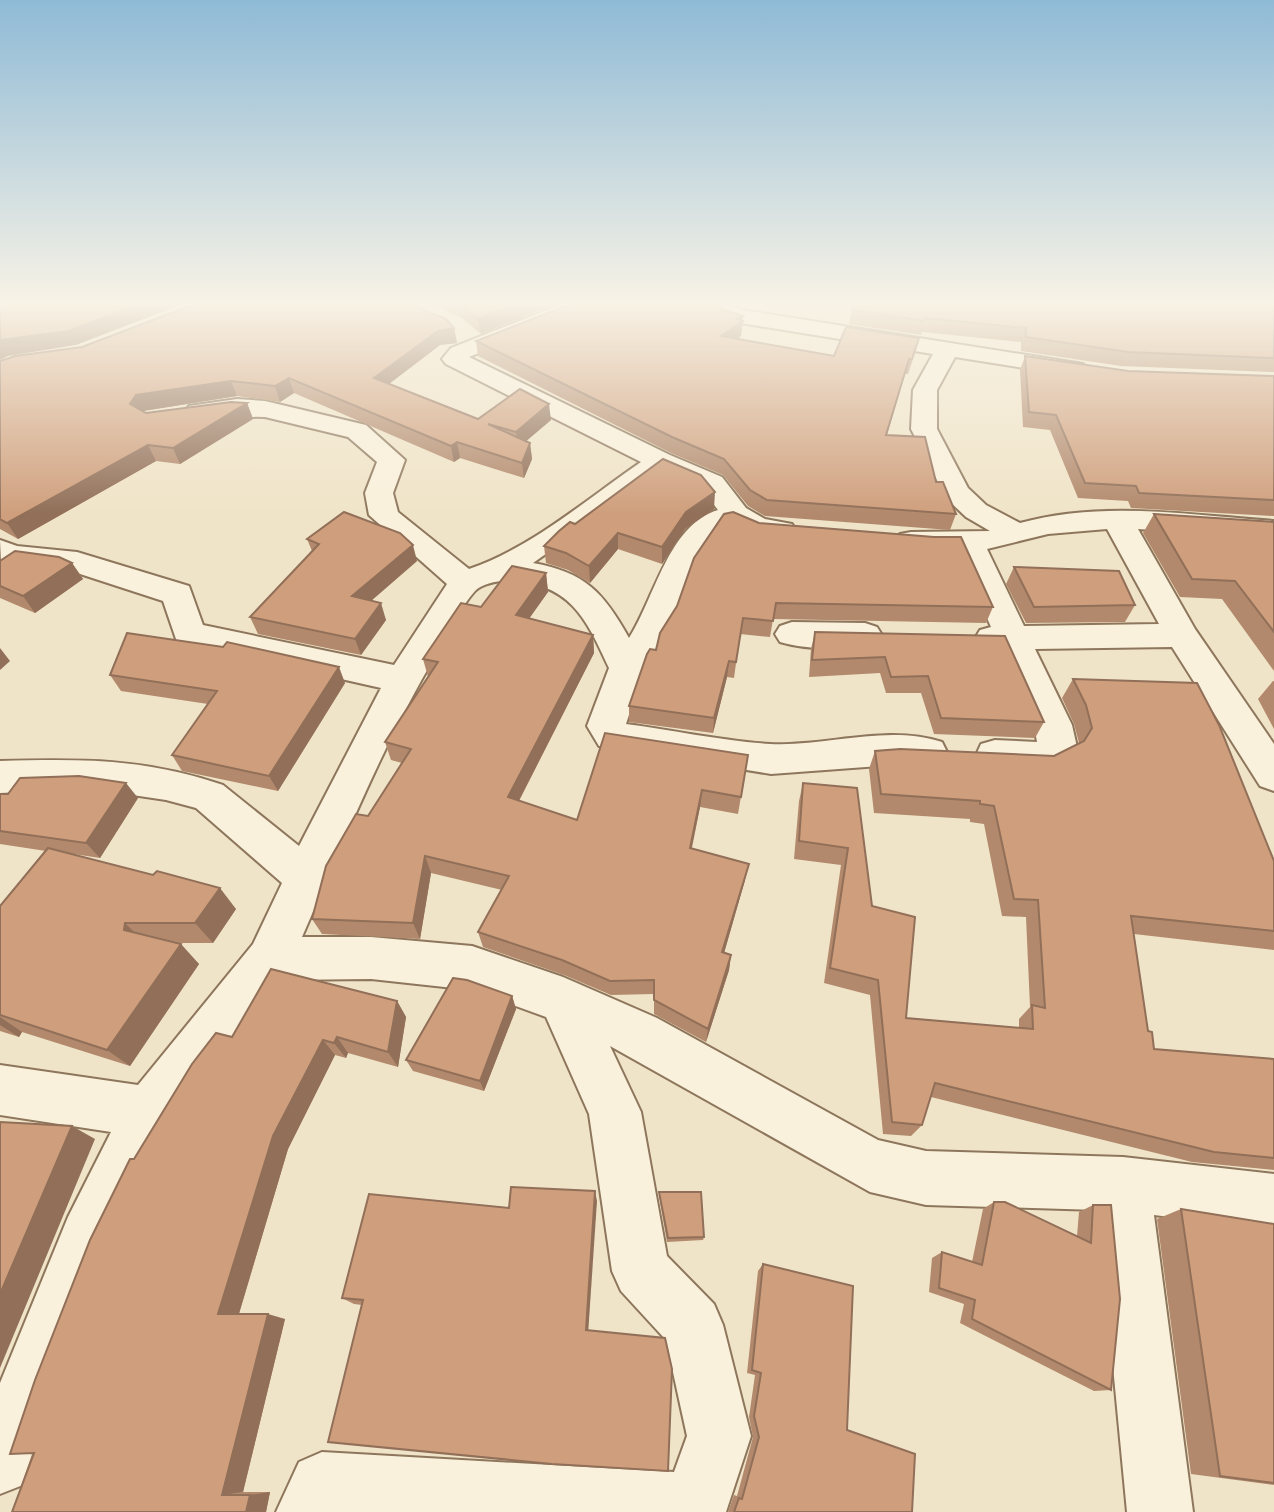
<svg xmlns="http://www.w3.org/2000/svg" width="1274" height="1512" font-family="'Roboto Serif',serif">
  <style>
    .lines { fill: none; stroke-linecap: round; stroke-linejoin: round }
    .street-casing { stroke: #8d765c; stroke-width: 4 }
    .street { fill: #faf1dc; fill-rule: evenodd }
    .wall { fill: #b2896c }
    .shaded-wall { fill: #916f58 }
    .building { fill: #cf9f7d; stroke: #916f58; stroke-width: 2 }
  </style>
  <rect width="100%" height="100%" fill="#f0e4c8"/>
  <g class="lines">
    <defs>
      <g id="street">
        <path d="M567,302H598L595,307L469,357L670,455L722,477L746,508L765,519L792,524L796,530L792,536C771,542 750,536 732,525L721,528L691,573L674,621L644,669L626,724C673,730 722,741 770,744C826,747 886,724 942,742L947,752L942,762L928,767L893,765L771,774L599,746L587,726L609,668C586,618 570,583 509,581C500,580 481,584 475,591C460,607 450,632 439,650C384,741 344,841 302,937H371L472,946L563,977L657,1018L878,1140L926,1151L1123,1157L1274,1174V1230L1154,1215L1193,1512H1127L1098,1210L926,1205L870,1192L610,1046L641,1112L667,1256L714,1304L723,1325L751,1436L726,1512H276L299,1462L322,1452L674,1472L687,1436L666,1340L621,1291L612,1271L589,1114L546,1017L472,990L371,979L281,980L167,1130L112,1248L23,1485L0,1494V1383L68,1217L111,1132L0,1115V1065L138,1085L253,944L282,883L196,808L166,800L92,789L0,793V761C82,759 144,758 223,785L299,846L381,688L177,642L163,601L74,572L1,562L0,540L17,546L77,552L189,586L203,625L394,665L447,584L369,515L365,493L377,462L348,437L265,417L189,416L185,411L189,406L237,399L265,401L366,425L405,460L393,493L398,512L469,569C531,548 587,499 641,462L446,364L442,359L451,348ZM662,472L702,489L718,510C668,525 655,598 629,638C604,593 585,572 533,563Z"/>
        <path d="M683,302H718L743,310L1083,364L1086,369L1083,374L1074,376L955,357L937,390V429L968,488L986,505L1020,523C1102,500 1191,515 1274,521V539L1138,529L1195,629L1274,744V791L1260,786L1172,647L1035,649L1072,725L1077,747C1060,780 1012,775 981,766L976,755L981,744L995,740L1037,742L1034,725L1001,650L980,646L975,638L980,630L991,627L957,550L900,548L896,541L900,534L911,532L990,531L966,517L946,498L911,429L913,390L933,354L740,323L686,307ZM1107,529L1159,624L1024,626L987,549L1048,534Z"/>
        <path d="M792,622L865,623L877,627L882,635L877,643C850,651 807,650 780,642L775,634L780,626Z"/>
      </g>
    </defs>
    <use href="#street" class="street-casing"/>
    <use href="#street" class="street"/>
  </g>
  <g class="wall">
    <path d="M414,302H559L481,334L462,318L438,307Z"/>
    <path d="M728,302H745L740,306Z"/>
    <path d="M853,302H1274V372L1121,366L1021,351V342L922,332L921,335L849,324Z"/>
    <path d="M722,310L743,321L741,336L737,339L834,356L915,353L908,374H905L886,435L936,482L956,514L950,530L765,516L748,506L723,475L671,453L478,356L476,341Z"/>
    <path d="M454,328L457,343L440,345L389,384L478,419L551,420L526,441L530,443L532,459L524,478L460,458L454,462L294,393L280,402L237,396L143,411L146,413L247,403L253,419L180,464L156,461L18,539L0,529V361Z"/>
    <path d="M1025,356L1128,371L1274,376V516L1131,508L1128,501L1078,498L1050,430L1023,427L1020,370Z"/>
    <path d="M714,509L685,529L662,564L618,549L590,583L568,570L546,563L544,546L575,524Z"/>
    <path d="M1154,514L1274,522V671L1222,599L1180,597L1143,533Z"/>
    <path d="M759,523L993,607L986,623L773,619L770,637L740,634L734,678L727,677L713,733L629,722V706L656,650Z"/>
    <path d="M307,539L417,561L371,601L386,620L361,655L258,634L250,617L312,551Z"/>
    <path d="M0,561L72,563L83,579L35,613L0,598Z"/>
    <path d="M1014,567L1135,605L1125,622L1026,623L1006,584Z"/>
    <path d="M546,573L548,592L529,618L593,635L594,653L519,801L577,820L748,755L738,814L700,807L692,848L745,880L724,953L731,955L729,970L706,1042L654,1014V994L611,995L564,975L483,947L478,932L502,890L431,873L420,939L322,934L312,919L402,763L391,760L385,742L428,677L423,659L481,607Z"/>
    <path d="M815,632L1005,636L1044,722L1035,738L934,734L921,693H886L880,673L809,677L811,649Z"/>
    <path d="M110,675L345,683L278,791L182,771L172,755L208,704L121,691Z"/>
    <path d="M1073,679L1274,861V950L1134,934L1148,1031L1154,1049L1274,1059V1170L1192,1162L931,1097L922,1125L911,1136L883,1134L870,995L824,983L841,865L794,859L799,801L803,783L857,788L872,906L906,1018L1019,1028V1019L1030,1007L1026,917L1002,916L984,824L970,822V819L874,813L869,769L875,751L1054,756L1079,743L1074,724L1062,698Z"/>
    <path d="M1273,681H1274V729L1258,699Z"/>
    <path d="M0,794L138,798L100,858L67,853L236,909L213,943H176L199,964L130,1066L22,1032L19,1037L0,1031V906L46,851L0,844Z"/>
    <path d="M512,996L516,1009L484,1091L413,1071L406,1060Z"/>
    <path d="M397,1001L406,1017L398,1067L348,1053L346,1058L335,1055L288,1149L239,1314L285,1319L243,1492H270L266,1512H12L134,1159L232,1037Z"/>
    <path d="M659,1192L704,1237L703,1240L667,1242L659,1196Z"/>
    <path d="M597,1201L362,1305L354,1304L342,1298L509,1208Z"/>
    <path d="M994,1202L1077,1236L1079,1212L1093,1205L1111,1390L1094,1391L960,1323L964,1304L929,1292L932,1258L942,1252L972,1262L983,1209Z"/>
    <path d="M1181,1209L1274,1224V1485L1191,1474L1157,1219Z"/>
    <path d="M763,1264L847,1430L912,1512H728L734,1495L737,1496L753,1437L749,1417L755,1375L747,1373L758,1271Z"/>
  </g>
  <g class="shaded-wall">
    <path d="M144,302H188L76,345L8,356L0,360V340Z"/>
    <path d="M521,302H559L481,334L478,319Z"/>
    <path d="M743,316L741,336L720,351L721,336L737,319Z"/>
    <path d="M454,328L457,343L440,345L377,393L374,378L438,331Z"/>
    <path d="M909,359L905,374L882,451L886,435Z"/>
    <path d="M289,378L294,393L280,402L275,386Z"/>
    <path d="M231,381L237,396L143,411L138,420L130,404L136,395Z"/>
    <path d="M247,403L253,419L180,464L173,448Z"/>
    <path d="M549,404L551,420L518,448L516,432Z"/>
    <path d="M457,442L460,458L454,462L451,446Z"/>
    <path d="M530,443L532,459L524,478L522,463Z"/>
    <path d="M148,445L156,461L18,539L7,523Z"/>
    <path d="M715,492L714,509L685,529L662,564V547L686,512Z"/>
    <path d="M618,533V549L590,583L589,566Z"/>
    <path d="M413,545L417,561L357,613L352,596Z"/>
    <path d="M72,563L83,579L35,613L23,596Z"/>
    <path d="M546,573L548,592L519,633L516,615Z"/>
    <path d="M381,603L386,620L361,655L355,639Z"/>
    <path d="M593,635L594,653L512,814L508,797Z"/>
    <path d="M0,648L10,661L0,670Z"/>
    <path d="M729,661L727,677L713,733L714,718Z"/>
    <path d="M339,667L345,683L278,791L269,776Z"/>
    <path d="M126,783L138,798L100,858L86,843Z"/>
    <path d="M702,790L700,807L688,864L690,848Z"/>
    <path d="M425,856L431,873L420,939L413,923Z"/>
    <path d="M749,864L745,880L720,967L722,952Z"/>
    <path d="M220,888L236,909L213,943L195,923Z"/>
    <path d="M125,923L145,943L124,930Z"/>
    <path d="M181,944L199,964L130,1066L107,1050Z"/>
    <path d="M731,955L729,970L706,1042L708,1029Z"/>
    <path d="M512,996L516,1009L484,1091L480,1081Z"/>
    <path d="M397,1001L406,1017L398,1067L388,1052Z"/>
    <path d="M0,1017L22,1032L19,1037L0,1025Z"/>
    <path d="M337,1037L348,1053L346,1058L334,1043Z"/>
    <path d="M323,1040L335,1055L288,1149L237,1320L218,1314L273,1136Z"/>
    <path d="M72,1126L95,1139L0,1368V1294Z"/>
    <path d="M595,1191L597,1201L588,1335L586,1330Z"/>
    <path d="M268,1314L285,1319L243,1492L222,1495Z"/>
    <path d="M270,1492L266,1512H246L250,1495Z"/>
  </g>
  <g class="building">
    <path d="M0,302H144L69,331L0,340Z"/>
    <path d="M200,302H405L446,319L454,328L438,331L374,378L478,419L520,389L549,404L516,432L488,424L530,443L522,463L457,442L451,446L289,378L275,386L231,381L136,395L130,404L146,413L231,402L247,403L173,448L148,445L7,523L0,519V361L15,356L82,347Z"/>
    <path d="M456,302H521L478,319Z"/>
    <path d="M576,302H711L722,305L718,308L743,316L737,319L743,321L721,336L834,356L846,327L919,338L912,359H909L886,435L925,437L936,482H943L956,514L767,500L750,490L724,459L672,437L476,341Z"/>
    <path d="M853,302H1274V358L1128,352L1026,337V328L925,318L924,321L852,310Z"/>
    <path d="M1025,356L1128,371L1274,376V500L1139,493L1136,486L1085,483L1056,415L1029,412Z"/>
    <path d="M663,459L701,475L715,492L686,512L662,547L618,533L589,566L566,553L544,546L559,531L570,522L575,524Z"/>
    <path d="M344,512L400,533L413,545L352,596L381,603L355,639L250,617L319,544L307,539Z"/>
    <path d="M733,512L759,523L934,537H961L993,607L776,603L773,621L743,618L736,662L729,661L714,718L629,706L647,654L650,649L656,650L660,633L677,606L694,558L724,514Z"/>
    <path d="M1154,514L1274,522V632L1235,581L1192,579Z"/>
    <path d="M15,551L59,557L72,563L23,596L0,586V561Z"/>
    <path d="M512,566L546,573L516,615L593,635L508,797L577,820L605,733L748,755L741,797L702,790L690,848L749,864L722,952L731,955L708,1029L654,1000V980L610,981L562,960L478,932L509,876L425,856L413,923L312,919L326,866L356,814L368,816L411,749L385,742L438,662L423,659L461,603L481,607Z"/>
    <path d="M1014,567L1119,571L1135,605L1034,607Z"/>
    <path d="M815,632L1005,636L1044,722L941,718L928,676L891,677L885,657L812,660Z"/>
    <path d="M127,633L223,647L227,642L339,667L269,776L172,755L217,691L110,675Z"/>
    <path d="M1073,679L1197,683L1219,725L1274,861V931L1131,916L1148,1031L1152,1032L1154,1049L1274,1059V1158L1214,1152L935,1083L922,1125L892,1122L878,980L830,968L848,848L799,841L803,783L857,788L872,906L915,917L906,1018L1033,1029L1032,1005L1045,1008L1038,900L1014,899L994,806L980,804V801L881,794L875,751L900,749L1054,756L1084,741L1092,728L1086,705Z"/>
    <path d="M79,776L126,783L86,843L0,831V794H8L20,778Z"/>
    <path d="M48,848L153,875L157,871L220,888L195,923H125L124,930L181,944L107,1050L0,1015V906Z"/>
    <path d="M271,969L397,1001L388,1052L337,1037L334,1043L323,1040L273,1136L218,1314H268L222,1495H250L246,1512H12L34,1453L10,1454L35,1380L90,1240L130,1159H134L192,1064L216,1033L232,1037Z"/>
    <path d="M453,978L467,980L512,996L480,1081L406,1060Z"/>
    <path d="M0,1122L72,1126L0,1294Z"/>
    <path d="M511,1187L595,1191L586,1330L665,1338L672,1369L668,1471L552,1464L328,1442L363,1300L342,1298L369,1194L509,1208Z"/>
    <path d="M659,1192H701L704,1237L668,1238Z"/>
    <path d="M994,1202H1005L1091,1243L1093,1205H1111L1120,1299L1111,1390L972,1319L975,1300L939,1288L942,1252L982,1265Z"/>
    <path d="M1181,1209L1274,1224V1483L1220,1476Z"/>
    <path d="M763,1264L853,1286L847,1430L915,1454L912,1512H734L739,1498L742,1499L759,1437L754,1416L761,1373L752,1370Z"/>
  </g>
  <linearGradient id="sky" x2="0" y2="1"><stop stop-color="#8fbad6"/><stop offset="0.59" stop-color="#f8f3e6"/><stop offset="1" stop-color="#f8f3e6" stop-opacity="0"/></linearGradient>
  <rect width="1274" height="514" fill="url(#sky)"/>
</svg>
